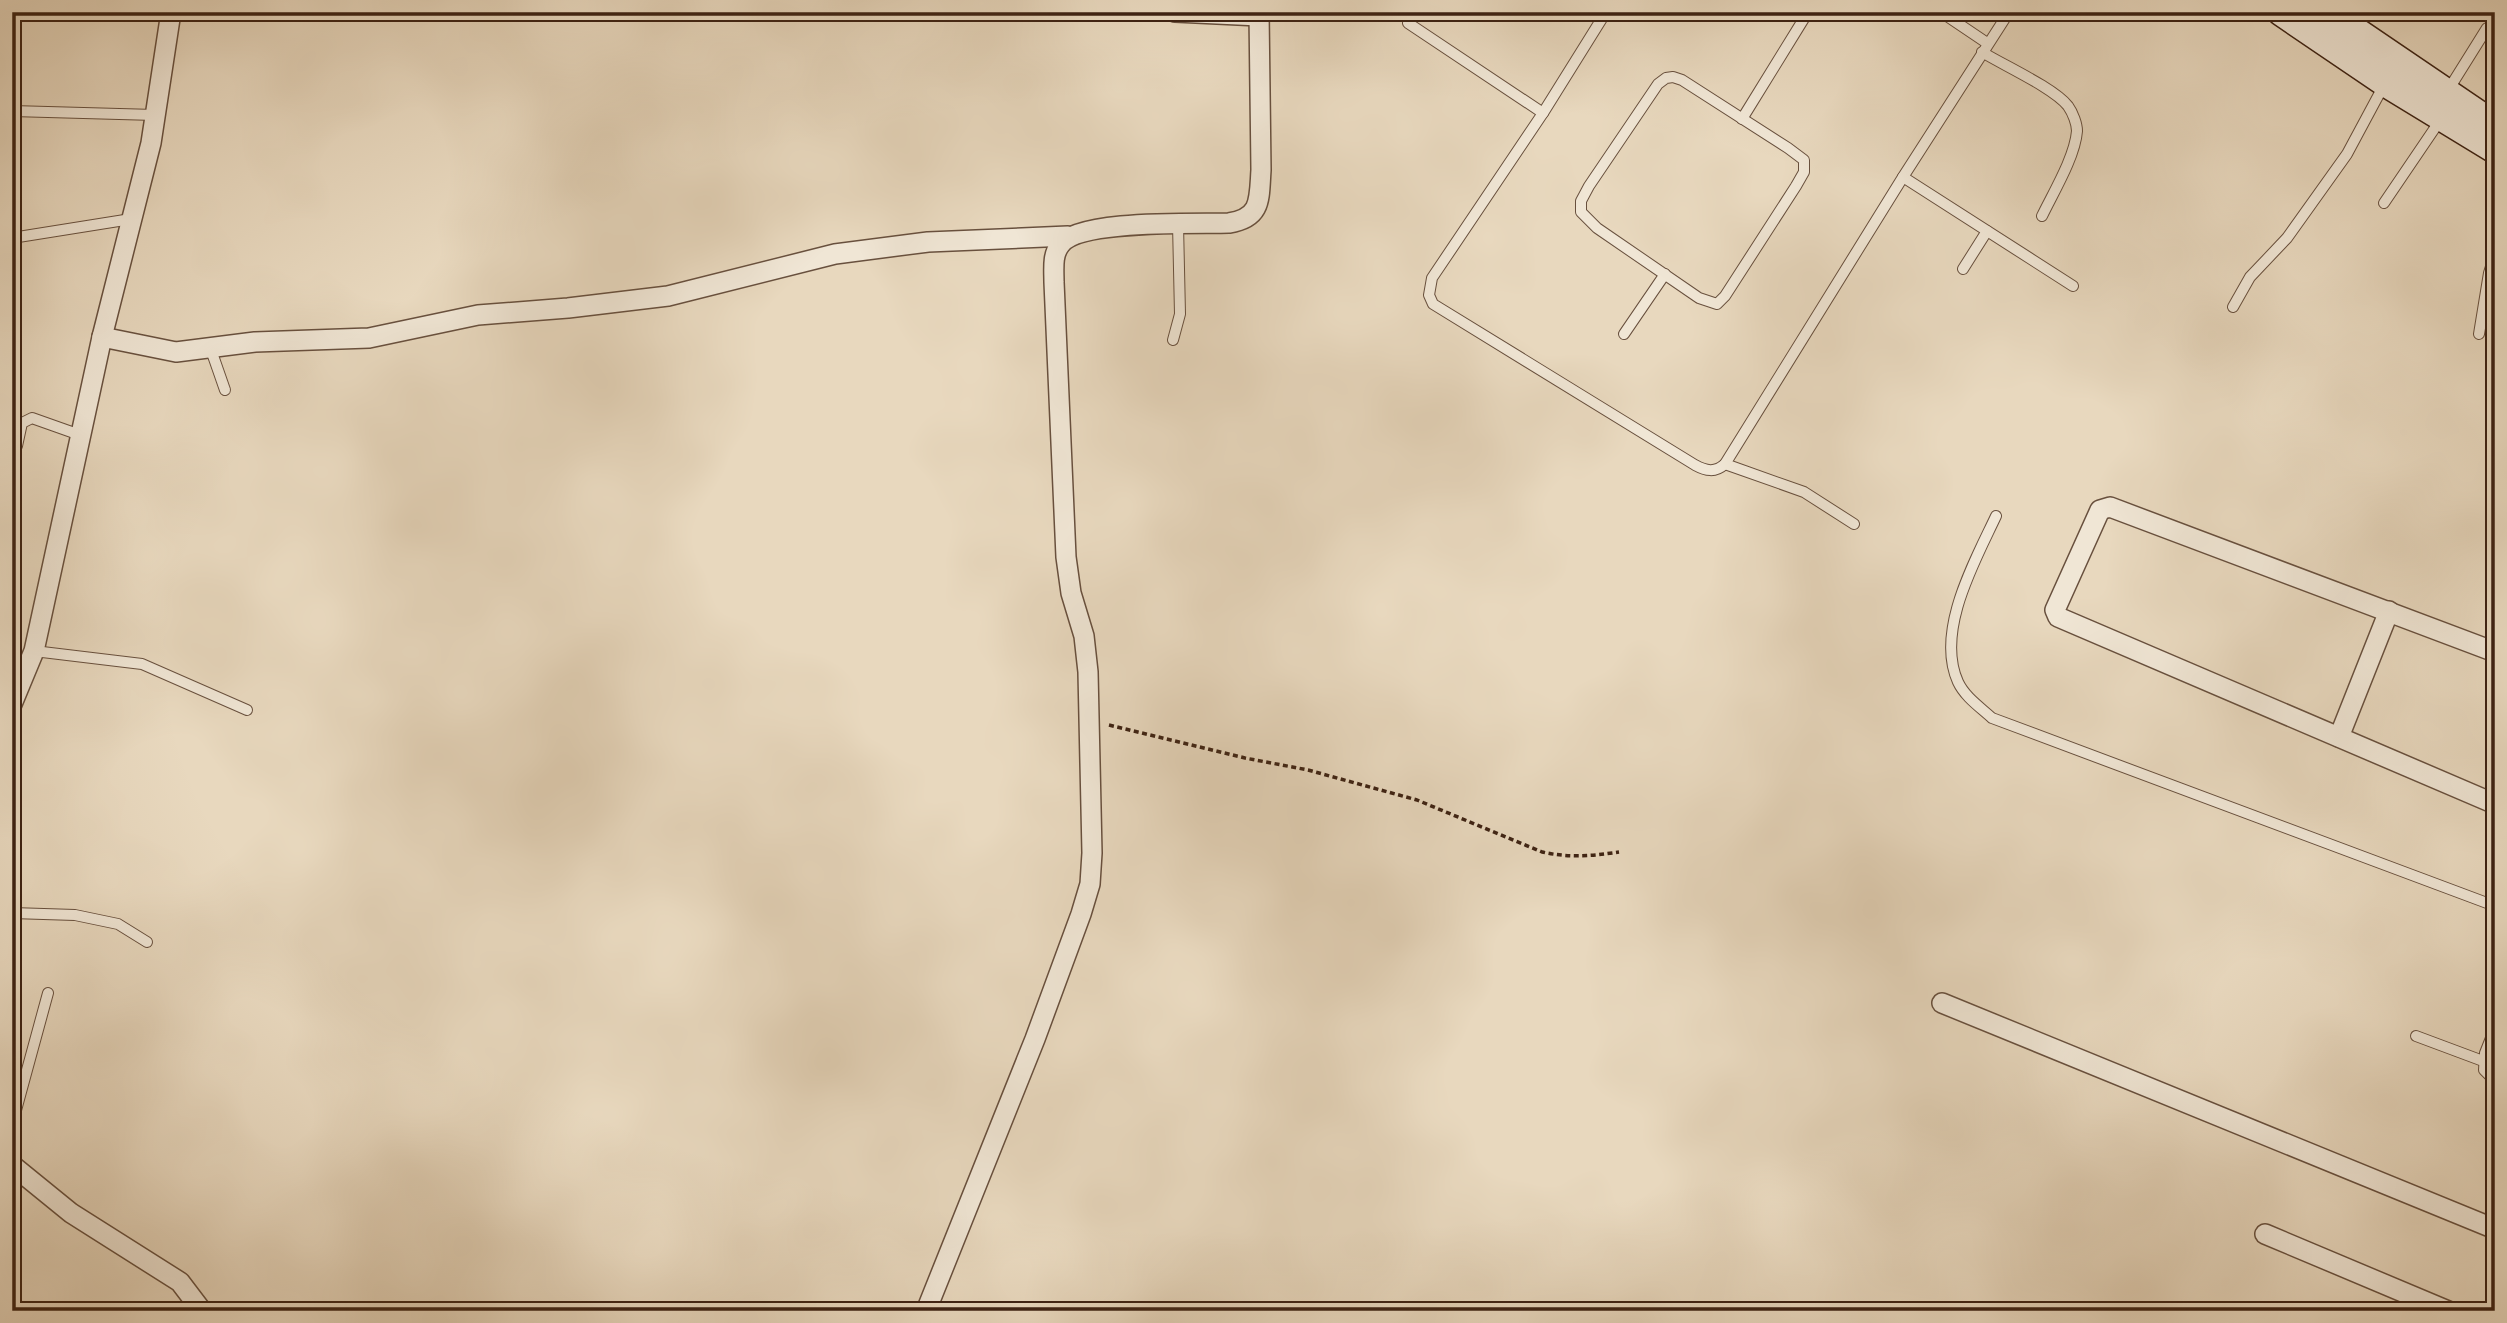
<svg xmlns="http://www.w3.org/2000/svg" width="2507" height="1323" font-family="'IM FELL DW Pica',serif">
  <style>
    .lines { fill: none; stroke-linecap: round; stroke-linejoin: round }
    .lane-casing { stroke: #68503e; stroke-width: 12 }
    .street-casing { stroke: #68503e; stroke-width: 22 }
    .secondary-casing { stroke: #3d2213; stroke-width: 31 }
    .path { stroke: #3d2213; stroke-width: 3.5; stroke-dasharray: 5 3.5; stroke-linecap: butt }
    .lane { stroke: #f0e6d5; stroke-width: 10 }
    .street { stroke: #f0e6d5; stroke-width: 19 }
    .secondary { stroke: #f0e6d5; stroke-width: 28 }
  </style>
  <rect width="100%" height="100%" fill="#e8d8be"/>
  <filter id="stains"><feTurbulence type="fractalNoise" baseFrequency=".00286" numOctaves="4"/><feColorMatrix values="0 0 0 0 .2 0 0 0 0 .09 0 0 0 0 .02 0 0 0 .5 -.17"/></filter>
  <radialGradient id="worn" r=".72"><stop offset=".6" stop-color="#630" stop-opacity="0"/><stop offset="1" stop-color="#630" stop-opacity=".3"/></radialGradient>
  <g class="lines">
    <defs>
      <g id="lane">
        <path d="M1606,12L1543,113L1432,278L1429,295L1433,304L1695,465C1706,471 1715,473 1725,464L1903,177L2009,12"/>
        <path d="M1941,12L1987,43"/>
        <path d="M1408,23L1543,113"/>
        <path d="M1982,52C2003,65 2054,88 2068,106C2073,113 2077,124 2077,131C2075,157 2053,193 2042,216"/>
        <path d="M1673,77L1682,80L1788,148L1804,160V172L1796,186L1725,296L1717,304L1699,298L1597,228L1581,212V201L1589,186L1658,84L1666,78Z"/>
        <path d="M2447,92L2487,28"/>
        <path d="M12,111L155,115"/>
        <path d="M1742,119L1808,12"/>
        <path d="M1903,177L2073,286"/>
        <path d="M2384,203L2441,119"/>
        <path d="M12,238L131,219"/>
        <path d="M1963,269L1987,231"/>
        <path d="M2233,307L2250,277L2287,238L2347,154L2384,85"/>
        <path d="M1624,334L1665,274"/>
        <path d="M2479,334L2489,273L2495,254"/>
        <path d="M1173,340L1180,314L1178,224"/>
        <path d="M210,347L225,390"/>
        <path d="M17,446L22,423L32,418L80,435"/>
        <path d="M1725,464L1804,492L1854,524"/>
        <path d="M1996,516C1975,561 1935,631 1958,682C1965,697 1980,707 1992,718L2495,906"/>
        <path d="M34,651L142,664L247,710"/>
        <path d="M12,913L75,915L118,924L147,942"/>
        <path d="M2495,1028L2485,1053L2484,1070L2495,1081"/>
        <path d="M2416,1036L2483,1061"/>
        <path d="M12,1125L48,993"/>
      </g>
      <g id="street">
        <path d="M1175,12L1259,16"/>
        <path d="M102,337L176,352L255,342L369,338L478,315L568,308L668,296L835,254L928,242L1068,236"/>
        <path d="M2495,652L2110,507L2100,510L2055,610L2058,617L2495,804"/>
        <path d="M12,704L34,651L102,337L151,143L171,12"/>
        <path d="M2339,737L2389,611"/>
        <path d="M1942,1003L2495,1229"/>
        <path d="M12,1165L71,1213L180,1282L202,1311"/>
        <path d="M2265,1234L2448,1311"/>
        <path d="M926,1311L1035,1039L1081,914L1090,884L1092,853L1088,672L1084,636L1071,593L1066,557L1054,282C1054,269 1052,255 1060,245C1077,219 1196,224 1229,223C1262,218 1259,199 1261,170L1259,12"/>
      </g>
      <g id="secondary">
        <path d="M2282,12L2385,82L2495,149"/>
        <path d="M2327,12L2495,126"/>
      </g>
    </defs>
    <use href="#lane" class="lane-casing"/>
    <use href="#street" class="street-casing"/>
    <use href="#secondary" class="secondary-casing"/>
    <path class="path" d="M1109,725L1245,758L1308,770L1417,800L1542,852C1569,858 1592,856 1619,852"/>
    <use href="#lane" class="lane"/>
    <use href="#street" class="street"/>
    <use href="#secondary" class="secondary"/>
  </g>
  <rect width="2507" height="1323" fill="none" stroke="#e8d8be" stroke-width="42"/>
  <rect x="14" y="14" width="2479" height="1295" fill="none" stroke="#3d2213" stroke-width="3.5"/>
  <rect x="21" y="21" width="2465" height="1281" fill="none" stroke="#3d2213" stroke-width="2"/>
  <rect width="100%" height="100%" filter="url(#stains)"/>
  <rect width="100%" height="100%" fill="url(#worn)"/>
</svg>
